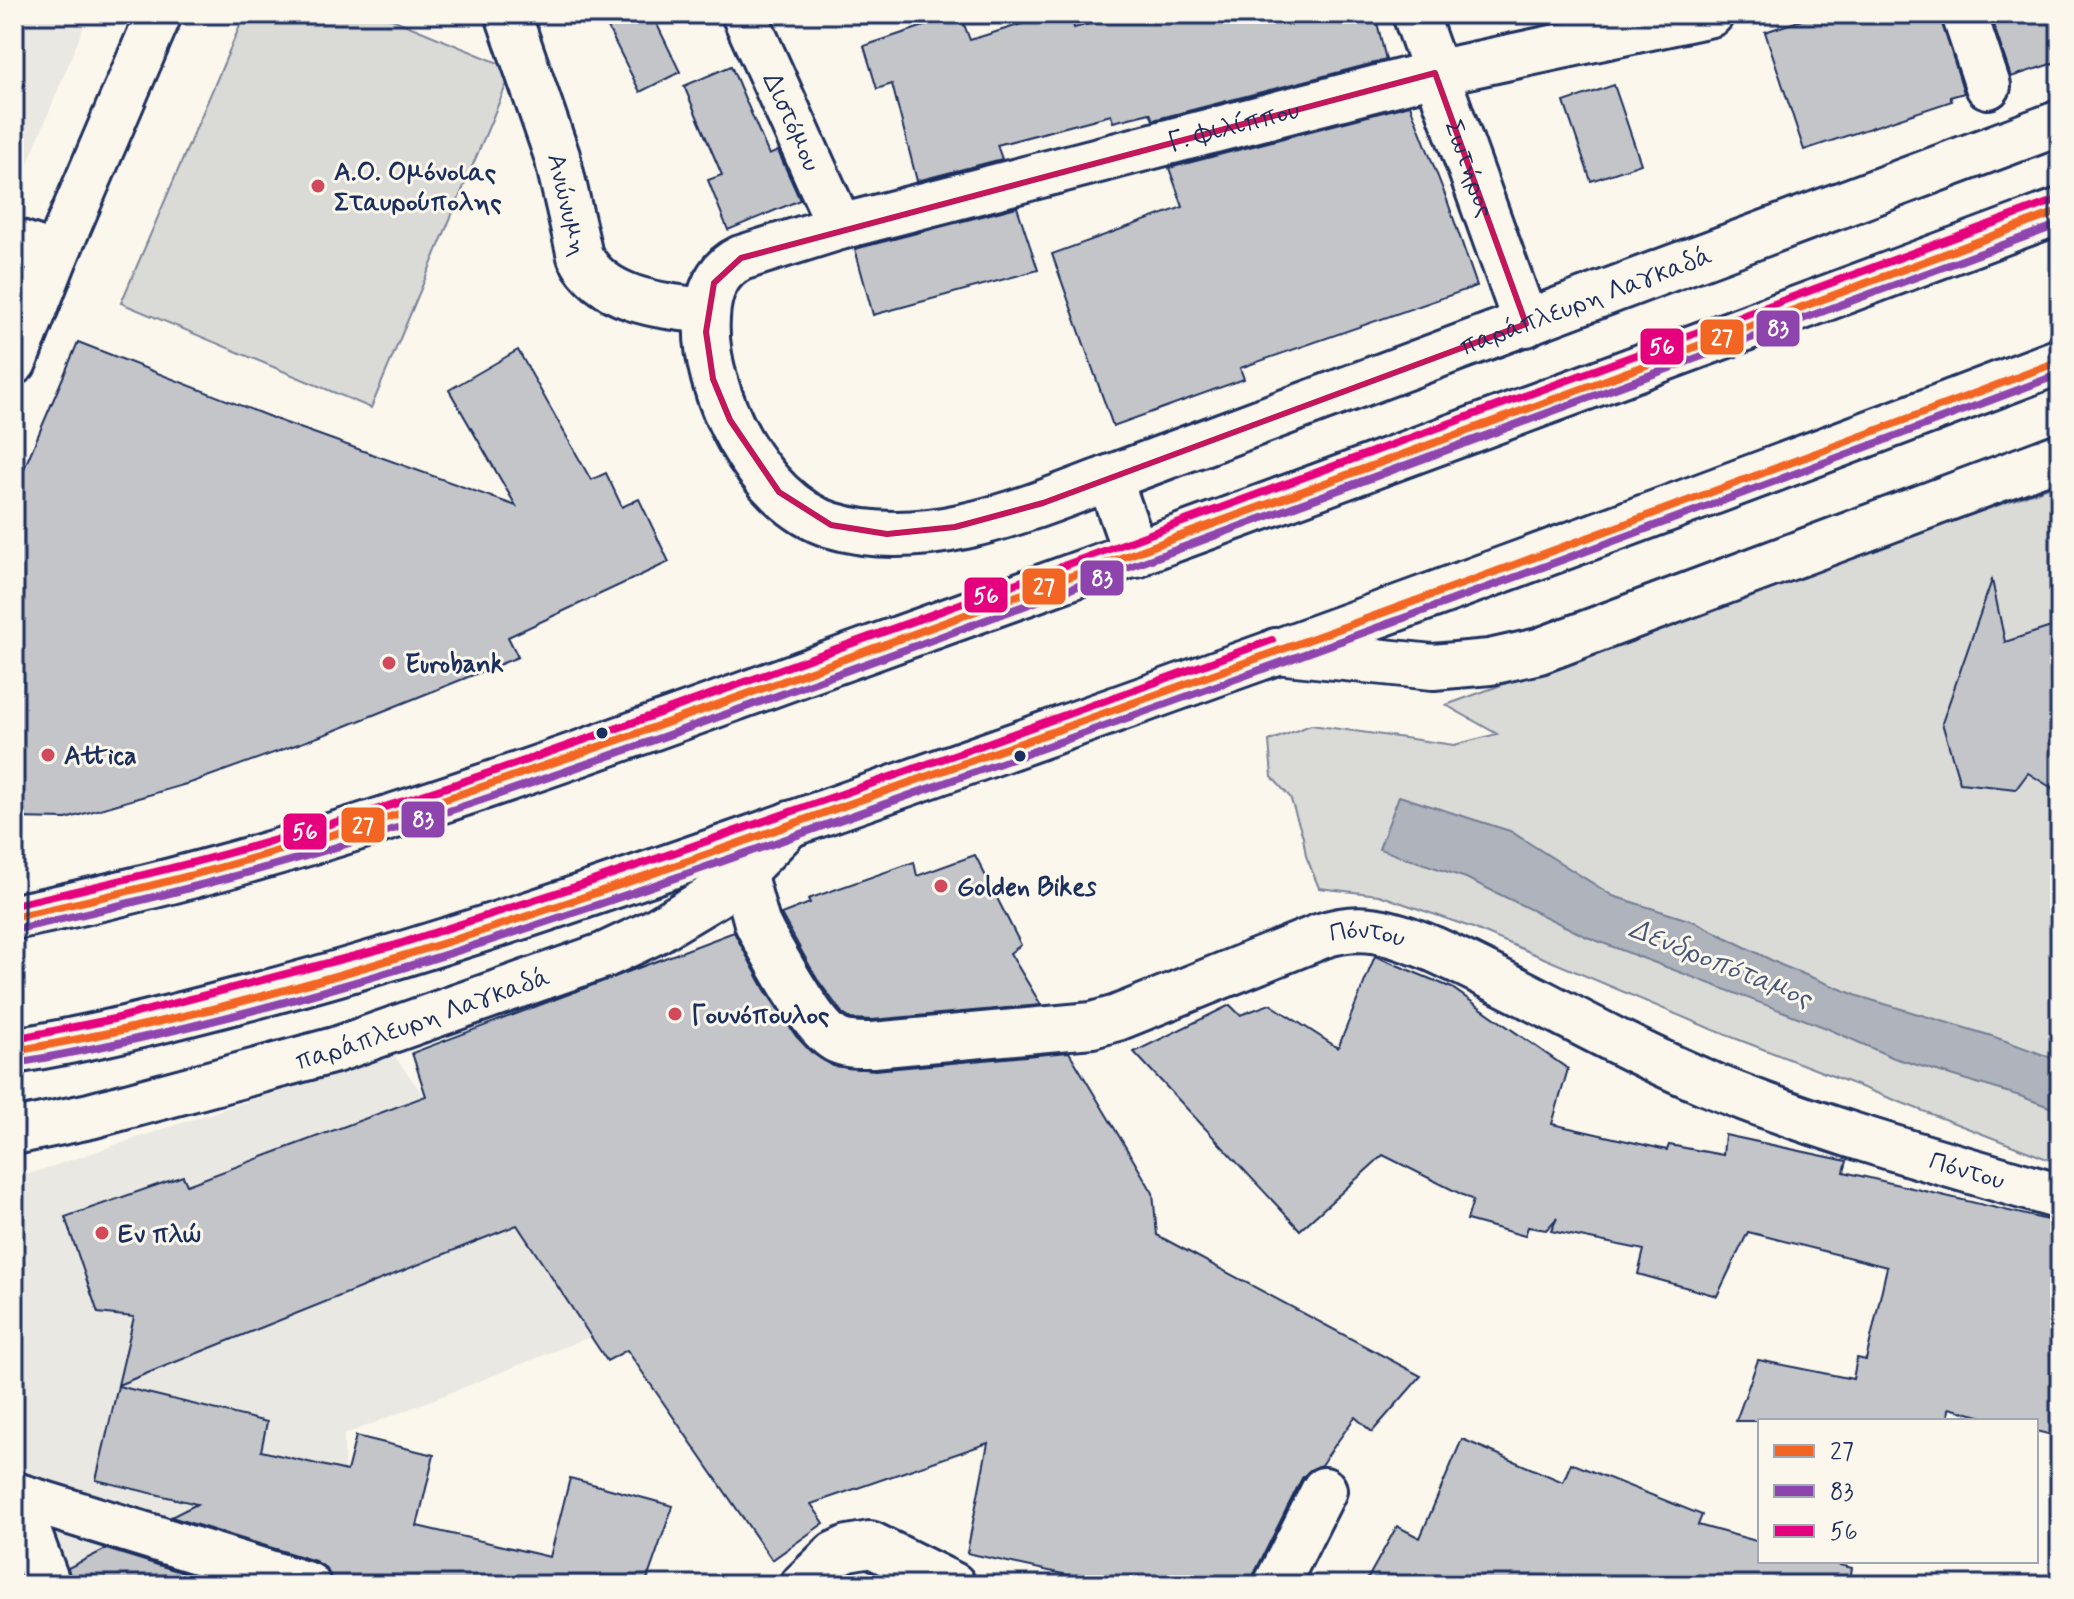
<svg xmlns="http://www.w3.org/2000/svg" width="2074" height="1599" font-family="Mynerve,sans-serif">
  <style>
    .built { fill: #eae8e2 }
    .green { fill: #dadad7; stroke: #7a849a; stroke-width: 2 }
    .water { fill: #afb3bb; stroke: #747e96; stroke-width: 2 }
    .building { fill: #c3c5c9; stroke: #1b2f5e; stroke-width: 2 }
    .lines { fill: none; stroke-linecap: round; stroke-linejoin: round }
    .minor-casing { stroke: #1b2f5e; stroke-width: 50 }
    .tertiary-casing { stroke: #1b2f5e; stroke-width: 50 }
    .secondary-casing { stroke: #1b2f5e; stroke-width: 50 }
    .trunk-casing { stroke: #1b2f5e; stroke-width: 50 }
    .minor { stroke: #fbf7ec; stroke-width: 44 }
    .tertiary { stroke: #fbf7ec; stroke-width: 44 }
    .secondary { stroke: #fbf7ec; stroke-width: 44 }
    .trunk { stroke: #fbf7ec; stroke-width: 44 }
    .bus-1-casing { stroke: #fbf7ec; stroke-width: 14 }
    .bus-2-casing { stroke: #fbf7ec; stroke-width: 14 }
    .bus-3-casing { stroke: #fbf7ec; stroke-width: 14 }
    .bus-1 { stroke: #f26522; stroke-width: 8 }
    .bus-2 { stroke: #8e44ad; stroke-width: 8 }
    .bus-3 { stroke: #e5007d; stroke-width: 8 }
    .marked { fill: none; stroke: #c2185b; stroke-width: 6; stroke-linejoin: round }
    .poi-dot { fill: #d1495b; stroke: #fbf7ec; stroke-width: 3 }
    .bus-dot { fill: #1b2f5e; stroke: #fbf7ec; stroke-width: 3 }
    .labels { text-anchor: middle; stroke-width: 6; stroke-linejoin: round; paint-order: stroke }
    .street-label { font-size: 26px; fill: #1b2f5e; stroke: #fbf7ec }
    .poi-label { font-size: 26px; font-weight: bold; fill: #1b2f5e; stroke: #fbf7ec; text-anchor: start }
    .water-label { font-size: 28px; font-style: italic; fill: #47577a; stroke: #fbf7ec }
    .line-badge { stroke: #fbf7ec; stroke-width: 3 }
    .badge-label { font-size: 22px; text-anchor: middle; font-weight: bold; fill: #fff }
  </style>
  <rect width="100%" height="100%" fill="#fbf7ec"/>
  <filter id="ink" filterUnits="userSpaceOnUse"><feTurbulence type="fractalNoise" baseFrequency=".0125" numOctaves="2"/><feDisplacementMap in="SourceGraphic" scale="16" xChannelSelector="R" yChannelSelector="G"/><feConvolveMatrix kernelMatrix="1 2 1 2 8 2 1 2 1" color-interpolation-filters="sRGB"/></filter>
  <g filter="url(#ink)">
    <g class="built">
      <path d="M14,14H89L20,183L14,180Z"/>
      <path d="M392,1053L602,1332L344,1435L345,1565L317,1585H14V1179Z"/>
    </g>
    <g class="green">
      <path d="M245,14H380L513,69L371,408L121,303Z"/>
      <path d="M2060,483V1164L1711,1029L1473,928L1379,895L1319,888L1306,856L1303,837L1290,797L1272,777L1269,741L1311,725L1454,745L1497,734L1446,705Z"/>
    </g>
    <path class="water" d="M1399,796L1510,831L1613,896L1695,922L1781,965L1858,996L1992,1036L2060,1061V1111L2020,1096L1894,1058L1824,1027L1587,937L1466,878L1379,849Z"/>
    <g class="building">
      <path d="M601,14H652L680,72L640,92Z"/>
      <path d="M960,14L970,40L1054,14H1071L1074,28L1127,14H1375L1386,60L1153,120L1150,113L1113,122L1111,115L997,145L1002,159L917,181L892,84L877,89L864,46Z"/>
      <path d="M1820,14H1940L1964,93L1950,97L1952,101L1804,150L1765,32Z"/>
      <path d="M1990,14H2060V61L2011,77Z"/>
      <path d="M731,66L769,155L778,151L800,200L728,230L708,180L722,175L684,86Z"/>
      <path d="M1614,85L1641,164L1591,181L1564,102Z"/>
      <path d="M1410,105L1447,200L1477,286L1240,368L1244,379L1113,426L1052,254L1183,207L1169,168Z"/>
      <path d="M1017,207L1038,270L873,315L855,249Z"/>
      <path d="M78,342L283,422L516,506L449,390L518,350L591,480L606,473L622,507L639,499L669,562L508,637L518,657L326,734L193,782L66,819L14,818V492Z"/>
      <path d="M1992,580L2005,642L2051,627L2060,654V793L2028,773L2016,789L1960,783L1942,723Z"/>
      <path d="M975,855L1021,945L1010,953L1041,1005L872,1020L851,1019L843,1014L817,979L781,914L810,903L808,899L914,862L917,876Z"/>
      <path d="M734,932L765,990L796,1036L811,1052L833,1066L875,1070L1069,1052L1153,1193L1157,1235L1421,1376L1372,1432L1355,1417L1321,1465L1310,1470L1302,1478L1254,1574L1251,1585H1113L967,1553L988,1443L811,1504L824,1523L772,1560L627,1350L607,1361L517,1225L118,1385L134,1317L98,1313L65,1217L183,1176L187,1185L426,1096L412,1053Z"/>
      <path d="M1375,956L1452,988L1568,1069L1552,1124L1667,1150L1669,1145L1723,1155L1725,1135L1847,1161L1844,1172L2060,1223V1437L2036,1431V1421H1999L1949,1408L1948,1421H1736L1758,1360L1853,1379L1857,1358L1866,1360L1887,1267L1748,1232L1717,1296L1638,1274L1644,1250L1551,1231L1557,1218L1546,1230L1528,1227L1525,1236L1467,1220L1473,1200L1383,1155L1300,1230L1134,1052L1230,1005L1240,1015L1270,1004L1338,1048Z"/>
      <path d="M118,1386L267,1422L261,1451L347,1471L356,1436L434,1455L417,1526L550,1557L570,1478L673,1506L645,1585H332L327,1569L315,1561L171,1517L197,1504L96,1480Z"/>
      <path d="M1462,1439L1563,1482L1571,1463L1702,1515L1698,1525L1760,1542V1561H1824L1852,1568L1849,1585H1364L1397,1526L1420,1538Z"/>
      <path d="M106,1549L223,1585H72L68,1568Z"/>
    </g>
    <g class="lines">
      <defs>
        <g id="minor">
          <path id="s1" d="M508,14L557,156L580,256C603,301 661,306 707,311"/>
          <path id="s2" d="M744,14L840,227"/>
          <path id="s3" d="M1415,14L1526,324"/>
          <path d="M1964,14L1988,86"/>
          <path d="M14,241L56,255"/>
          <path d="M14,362L56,255L159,14"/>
          <path id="s4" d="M1109,478C1023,511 923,553 831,525C758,503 702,390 707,318C708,293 717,269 741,258L840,227L1435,73L1711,14"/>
          <path id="s5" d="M743,872L757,923L764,937C779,962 811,1026 836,1040C848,1046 860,1045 873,1045L1092,1025L1117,1018L1321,936C1364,921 1392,933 1433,949C1526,991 1613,1044 1707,1083C1821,1130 1942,1162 2060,1197"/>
          <path d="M15,1495L308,1585"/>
          <path d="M803,1585L835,1554L848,1548L870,1544L953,1585"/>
          <path d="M1276,1585L1324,1490"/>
        </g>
        <g id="tertiary">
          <path id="s6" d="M1136,555L1109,478L2060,123"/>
          <path d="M1276,651L1433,667L1490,662L1539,651L2060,456"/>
          <path id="s7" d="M14,1132L90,1116L335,1050L605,955L654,932L716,895L743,872L790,824"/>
        </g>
        <path id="secondary" d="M14,1494L48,1585"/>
        <g id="trunk">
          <path d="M14,917C306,859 586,751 865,651C1265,508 1662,359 2060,211"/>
          <path d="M14,1051C89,1039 163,1020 236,1001C454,945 665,868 877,794C1273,655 1668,511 2060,361"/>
        </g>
      </defs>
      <use href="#minor" class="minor-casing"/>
      <use href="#tertiary" class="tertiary-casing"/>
      <use href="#secondary" class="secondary-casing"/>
      <use href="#trunk" class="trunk-casing"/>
      <use href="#minor" class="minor"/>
      <use href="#tertiary" class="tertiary"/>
      <use href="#secondary" class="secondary"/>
      <use href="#trunk" class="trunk"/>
      <defs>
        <g id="bus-1">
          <path d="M14,917C88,901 163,884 236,863C467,798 691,714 916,633C1299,495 1679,353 2060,211"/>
          <path d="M14,1051C314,1000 611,888 897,787C1287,649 1674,508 2060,361"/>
        </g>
        <g id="bus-2">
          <path d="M17,929C126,905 235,878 343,845C537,785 727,713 918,645C1300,507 1680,365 2060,224"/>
          <path d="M16,1063C316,1011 612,900 899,799C1287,662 1675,520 2060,374"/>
        </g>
        <g id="bus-3">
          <path d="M14,905C85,889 155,873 225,854C459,791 686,702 914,621C1296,483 1676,341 2056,200"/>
          <path d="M14,1039L114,1019L396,945L584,884L982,745L1272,640"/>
        </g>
      </defs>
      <use href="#bus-1" class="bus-1-casing"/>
      <use href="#bus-2" class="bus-2-casing"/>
      <use href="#bus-3" class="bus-3-casing"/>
      <use href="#bus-1" class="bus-1"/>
      <use href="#bus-2" class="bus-2"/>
      <use href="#bus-3" class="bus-3"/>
    </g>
  </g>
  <path class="marked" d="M1435,73L1526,324L1043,503L955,527L887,534L831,525L779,492L730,420L713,379L706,332L714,283L741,258Z"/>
  <g class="poi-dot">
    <circle cx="318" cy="186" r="8"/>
    <circle cx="389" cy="663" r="8"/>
    <circle cx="48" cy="755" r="8"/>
    <circle cx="941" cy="886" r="8"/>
    <circle cx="675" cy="1014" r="8"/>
    <circle cx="102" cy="1233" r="8"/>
  </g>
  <g class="bus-dot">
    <circle cx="602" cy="733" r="7"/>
    <circle cx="1020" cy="756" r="7"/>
  </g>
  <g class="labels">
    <g class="street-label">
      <text dy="9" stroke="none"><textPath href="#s2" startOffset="118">Διστόμου</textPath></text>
      <text dy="9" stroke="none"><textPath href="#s4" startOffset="1126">Γ. Φιλίππου</textPath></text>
      <text dy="9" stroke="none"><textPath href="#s3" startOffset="164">Σωτήρος</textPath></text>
      <text dy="9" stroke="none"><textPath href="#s1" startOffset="200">Ανώνυμη</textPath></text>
      <text dy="9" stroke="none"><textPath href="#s6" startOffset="590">παράπλευρη Λαγκαδά</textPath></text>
      <text dy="9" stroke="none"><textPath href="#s5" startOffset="746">Πόντου</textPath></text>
      <text dy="9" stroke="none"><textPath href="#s7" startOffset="424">παράπλευρη Λαγκαδά</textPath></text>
      <text dy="9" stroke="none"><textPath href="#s5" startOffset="1394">Πόντου</textPath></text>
    </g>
    <g class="poi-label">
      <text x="334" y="180">Α.Ο. Ομόνοιας<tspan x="334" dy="30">Σταυρούπολης</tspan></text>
      <text x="405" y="672">Eurobank</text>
      <text x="64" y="764">Attica</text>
      <text x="957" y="895">Golden Bikes</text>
      <text x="691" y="1023">Γουνόπουλος</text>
      <text x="118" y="1242">Εν πλώ</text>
    </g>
    <g class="water-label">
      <text transform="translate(1721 962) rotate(22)" y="10">Δενδροπόταμος</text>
    </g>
  </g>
  <g class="line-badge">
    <rect x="1755" y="309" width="46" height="39" rx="8" fill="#8e44ad"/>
    <rect x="1699" y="318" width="46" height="38" rx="8" fill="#f26522"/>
    <rect x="1639" y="327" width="46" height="39" rx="8" fill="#e5007d"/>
    <rect x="1079" y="559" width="46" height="38" rx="8" fill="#8e44ad"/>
    <rect x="1021" y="567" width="46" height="39" rx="8" fill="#f26522"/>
    <rect x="963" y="576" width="46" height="38" rx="8" fill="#e5007d"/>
    <rect x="400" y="800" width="46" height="39" rx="8" fill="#8e44ad"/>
    <rect x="340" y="806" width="46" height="38" rx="8" fill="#f26522"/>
    <rect x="282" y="812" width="46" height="39" rx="8" fill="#e5007d"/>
  </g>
  <g class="badge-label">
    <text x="1778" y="336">83</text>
    <text x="1722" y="345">27</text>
    <text x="1662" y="354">56</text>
    <text x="1102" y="586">83</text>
    <text x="1044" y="594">27</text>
    <text x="986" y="603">56</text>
    <text x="423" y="827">83</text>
    <text x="363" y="833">27</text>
    <text x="305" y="839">56</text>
  </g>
  <rect width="2074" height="1599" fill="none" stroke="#fbf7ec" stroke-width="48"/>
  <rect x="24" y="24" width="2026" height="1551" fill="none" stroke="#1b2f5e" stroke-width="3" filter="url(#ink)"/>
  <rect x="1758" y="1419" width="280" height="144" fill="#fbf7ec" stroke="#a1a7b3" stroke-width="2"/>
  <rect x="1774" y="1445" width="40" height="12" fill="#f26522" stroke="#a1a7b3" stroke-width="2"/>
  <text x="1830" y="1459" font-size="24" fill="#1b2f5e">27</text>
  <rect x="1774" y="1485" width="40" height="12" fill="#8e44ad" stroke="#a1a7b3" stroke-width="2"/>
  <text x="1830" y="1499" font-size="24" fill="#1b2f5e">83</text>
  <rect x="1774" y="1525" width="40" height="12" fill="#e5007d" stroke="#a1a7b3" stroke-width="2"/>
  <text x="1830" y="1539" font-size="24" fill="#1b2f5e">56</text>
</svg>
